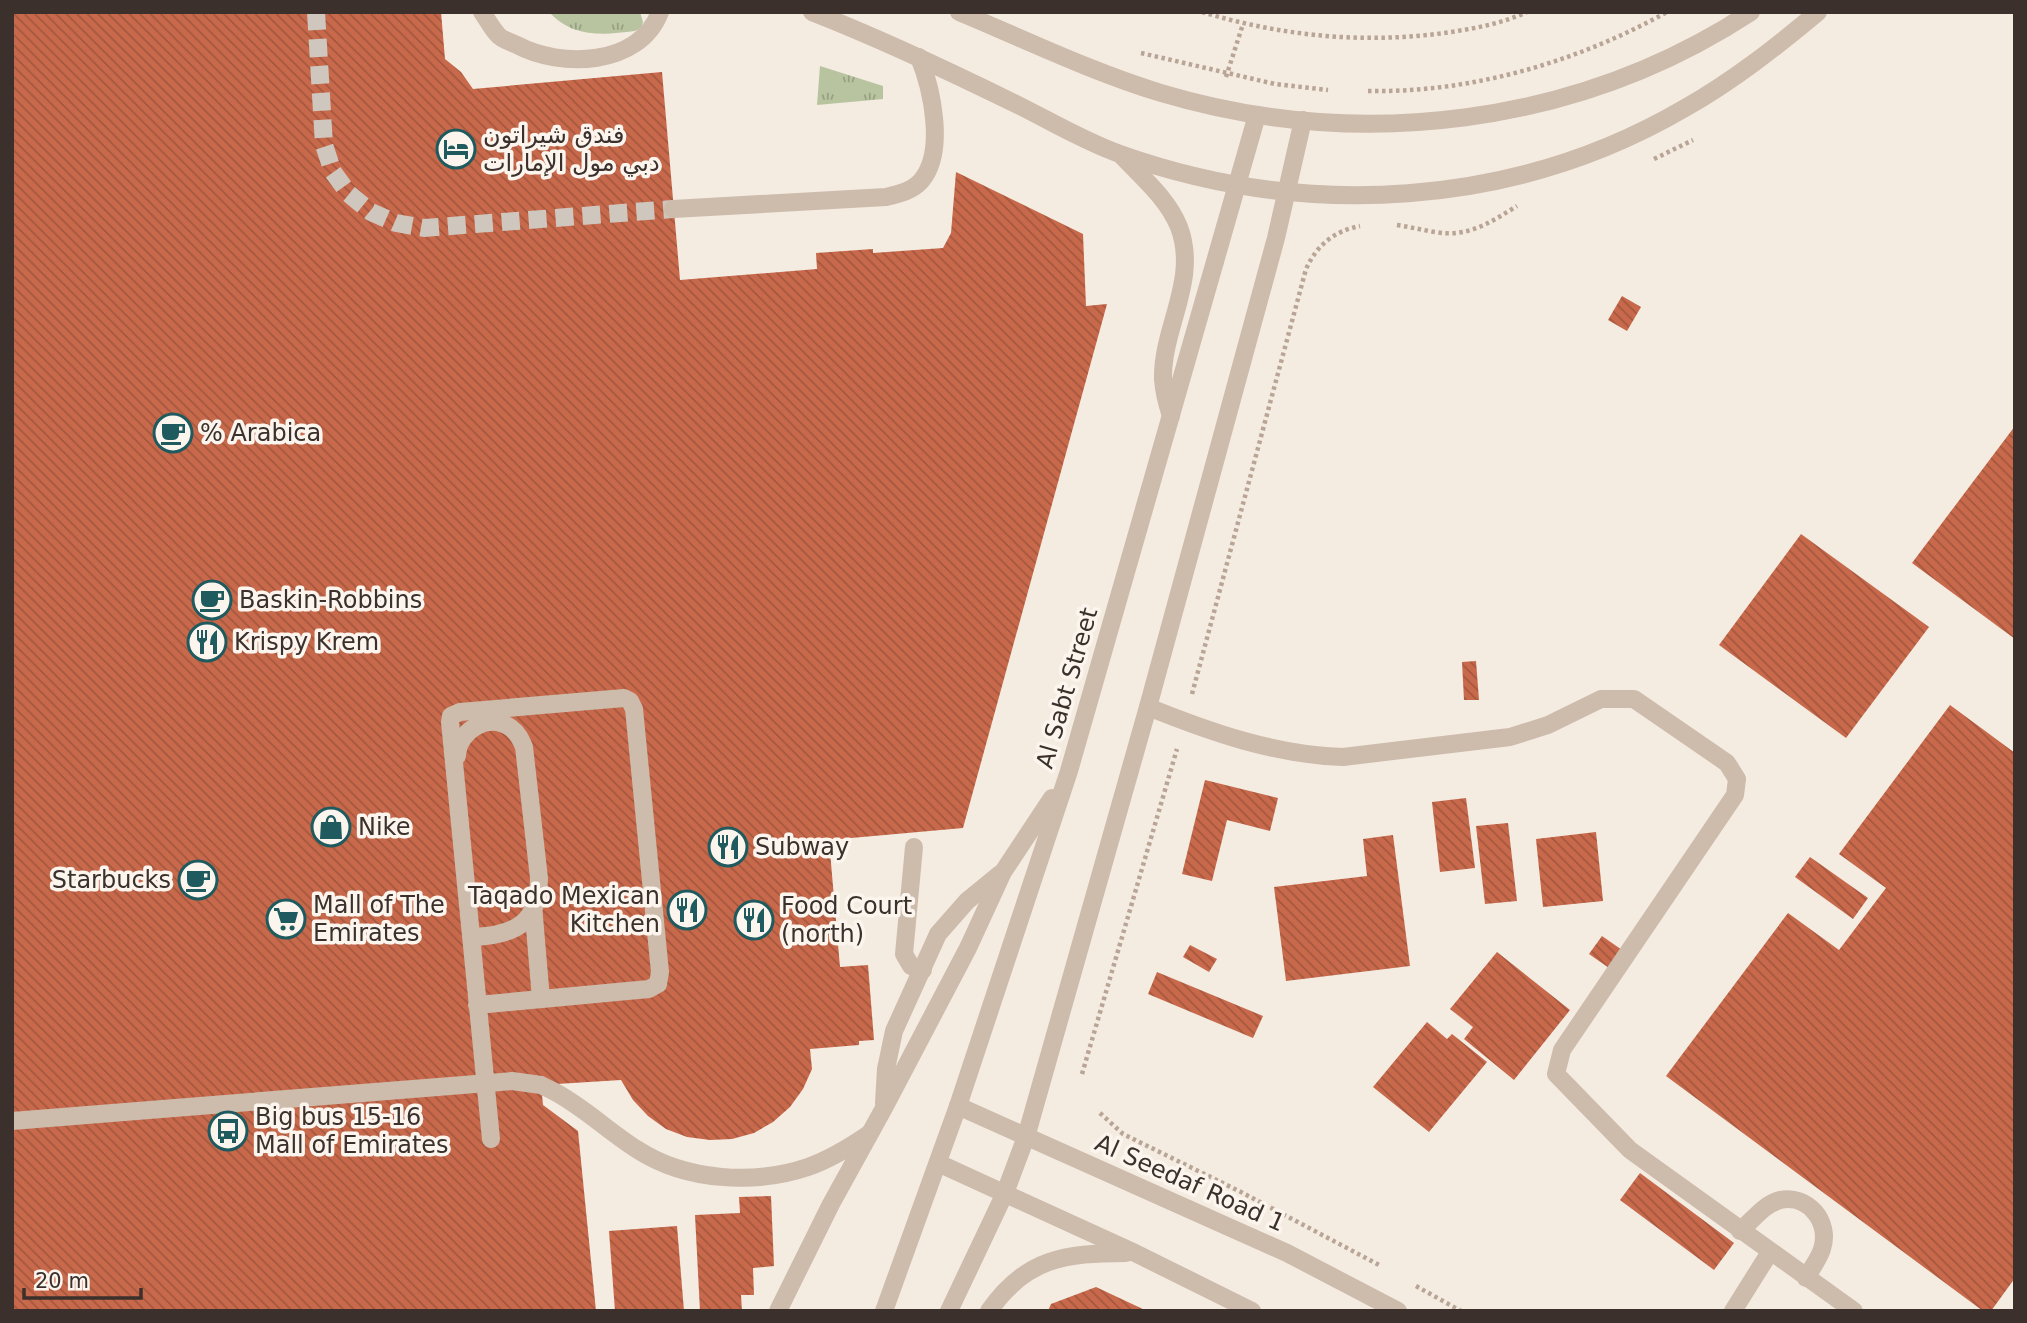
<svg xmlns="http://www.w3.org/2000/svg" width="2027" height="1323" font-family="'DejaVu Sans','Noto Naskh Arabic',sans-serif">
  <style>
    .grass { fill: url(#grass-tufts) }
    .building { fill: url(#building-back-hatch) }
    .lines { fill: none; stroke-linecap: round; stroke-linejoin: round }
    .minor-tunnel { stroke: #cfc6bd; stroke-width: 18; stroke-dasharray: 18 9; stroke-linecap: butt }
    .path { stroke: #b9a596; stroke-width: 4.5; stroke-dasharray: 3.5 3.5; stroke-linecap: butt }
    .minor { stroke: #cdbbac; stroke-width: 18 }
    .labels { text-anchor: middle; stroke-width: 7; stroke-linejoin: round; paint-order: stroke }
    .poi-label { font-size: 24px; fill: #3b302b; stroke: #fbf5ee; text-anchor: start }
    .street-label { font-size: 24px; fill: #3b302b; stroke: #fbf5ee }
  </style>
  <defs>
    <pattern id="grass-tufts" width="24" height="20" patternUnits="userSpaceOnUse" patternTransform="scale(1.75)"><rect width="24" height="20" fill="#b8c4a0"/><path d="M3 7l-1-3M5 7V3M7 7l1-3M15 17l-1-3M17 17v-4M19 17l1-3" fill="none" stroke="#97a083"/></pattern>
    <pattern id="building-back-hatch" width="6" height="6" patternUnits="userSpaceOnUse" patternTransform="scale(1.75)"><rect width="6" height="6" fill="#c8694b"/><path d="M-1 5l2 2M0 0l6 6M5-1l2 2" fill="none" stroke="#a4573f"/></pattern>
  </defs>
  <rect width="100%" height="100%" fill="#f4ebe1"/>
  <g class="grass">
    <path d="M549,12H640L643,22L641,28L635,31C602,35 573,38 549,12Z"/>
    <path d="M820,66L883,86V99L817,105Z"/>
  </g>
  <g class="building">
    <path d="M12,12H441L445,59L461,72L473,89L662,72L680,280L817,269L816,253L873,249V253L943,248L951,233L956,172L1083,234L1086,306L1107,304L963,828L829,840L840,967L868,965L874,1040L859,1041V1045L810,1049L812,1069L803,1089L790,1107L773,1122L754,1133L732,1139L710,1140L687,1137L666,1129L648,1116L633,1100L621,1080L541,1085L543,1105L578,1131L596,1311H12Z"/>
    <path d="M1622,296L1641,307L1627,331L1608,320Z"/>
    <path d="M2015,426V639L1912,563Z"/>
    <path d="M1801,534L1929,627L1846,738L1719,645Z"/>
    <path d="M1476,661L1479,700H1464L1462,662Z"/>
    <path d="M1950,705L2015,753V1278L1991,1311H1983L1666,1076L1788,913L1839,950L1886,888L1839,854Z"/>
    <path d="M1205,780L1278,798L1270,831L1227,820L1212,881L1182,874Z"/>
    <path d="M1466,798L1475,868L1440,872L1432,802Z"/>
    <path d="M1508,823L1517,901L1485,904L1476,826Z"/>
    <path d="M1596,832L1603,901L1543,907L1536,839Z"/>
    <path d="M1393,835L1410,966L1286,981L1274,887L1367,876L1363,839Z"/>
    <path d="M1810,857L1868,898L1853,919L1795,877Z"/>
    <path d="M1602,936L1622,950L1609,968L1589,954Z"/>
    <path d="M1190,945L1217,959L1209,972L1183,957Z"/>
    <path d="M1497,952L1570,1010L1514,1080L1464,1039L1473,1027L1450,1009Z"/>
    <path d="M1157,972L1263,1016L1253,1038L1148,994Z"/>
    <path d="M1427,1022L1447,1039L1452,1034L1487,1062L1429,1132L1373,1087Z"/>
    <path d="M1640,1173L1734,1243L1714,1270L1620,1200Z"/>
    <path d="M771,1196L774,1266L753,1268L754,1295H741L742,1311H700L695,1215L740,1213L739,1197Z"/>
    <path d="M677,1226L684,1311H615L609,1231Z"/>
    <path d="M1096,1287L1147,1311H1048L1051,1304Z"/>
  </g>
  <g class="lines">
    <path class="minor-tunnel" d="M316,12L324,145L333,172L349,194L371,212L396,223L424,228L673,209"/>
    <g class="path">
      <path d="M1202,12C1282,36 1362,44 1444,33C1472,29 1501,24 1527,12"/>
      <path d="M1141,53L1275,84L1328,90"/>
      <path d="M1226,77L1243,24"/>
      <path d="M1368,91C1471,93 1577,62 1667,12"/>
      <path d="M1654,159L1693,140"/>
      <path d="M1397,225C1410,227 1422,230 1435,232C1468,238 1491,222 1517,206"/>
      <path d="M1192,694L1306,269C1317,245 1334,231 1360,226"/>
      <path d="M1082,1074L1177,749"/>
      <path d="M1100,1113L1123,1134L1241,1192L1381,1266"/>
      <path d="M1416,1286L1461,1311"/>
    </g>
    <g class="minor">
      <path d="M482,12C487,19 492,29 498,35C502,40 511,42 517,45C560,68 639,67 660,12"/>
      <path d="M812,12C884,40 953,73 1022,107C1054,123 1086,142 1120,154C1306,220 1514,208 1685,108C1733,81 1776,47 1818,12"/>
      <path d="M959,12C1026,40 1092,72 1161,93C1359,152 1577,126 1751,12"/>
      <path d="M1122,156C1142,177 1168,199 1179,227C1199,280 1162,327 1163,379C1164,393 1167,404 1171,416"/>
      <path d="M673,209L886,197C899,194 912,191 921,181C946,152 932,89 919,57"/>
      <path d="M1148,707C1210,732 1275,755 1343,757L1510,737L1548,725L1601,699H1634L1727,763L1737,779L1735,795L1562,1050L1556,1074L1630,1150L1854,1311"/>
      <path d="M457,756C458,730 489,712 511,728C518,733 521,740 524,747L539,878C539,923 515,935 474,937"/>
      <path d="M914,847L904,954L911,966L923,970"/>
      <path d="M533,905L541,999"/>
      <path d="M477,1005L649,989L658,984L660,972L634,709L630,701L624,698L460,712L451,716L450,722L491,1139"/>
      <path d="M884,1103L886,1069L894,1031L938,934L967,901L1000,874"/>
      <path d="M958,1106L1287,1253L1398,1311"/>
      <path d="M12,1121L512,1081L541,1085L555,1092C585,1108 609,1132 638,1150C686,1181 755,1185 808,1167C831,1159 850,1147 869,1134"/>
      <path d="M938,1163L1135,1253L1252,1311"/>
      <path d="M1740,1231C1752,1221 1764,1204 1780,1200C1808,1194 1831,1222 1822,1249C1819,1259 1811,1269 1806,1278"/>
      <path d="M778,1311L831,1204L884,1108L968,948L1003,872L1052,798"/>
      <path d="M884,1311L958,1106L1069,771L1257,115"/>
      <path d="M949,1311L1005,1193L1026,1137L1148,707L1276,238L1303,120"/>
      <path d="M989,1311C1026,1258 1065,1253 1126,1253"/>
      <path d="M1733,1311L1770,1252"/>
    </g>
  </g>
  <defs>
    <symbol id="hotel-ring" viewBox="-11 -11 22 22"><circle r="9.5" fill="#fbf5ee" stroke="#1f5a5e" stroke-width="1.5"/><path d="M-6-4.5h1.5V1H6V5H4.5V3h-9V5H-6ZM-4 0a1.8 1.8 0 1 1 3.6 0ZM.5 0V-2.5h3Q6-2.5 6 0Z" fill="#1f5a5e"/></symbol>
    <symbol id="cafe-ring" viewBox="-11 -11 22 22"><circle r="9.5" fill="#fbf5ee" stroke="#1f5a5e" stroke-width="1.5"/><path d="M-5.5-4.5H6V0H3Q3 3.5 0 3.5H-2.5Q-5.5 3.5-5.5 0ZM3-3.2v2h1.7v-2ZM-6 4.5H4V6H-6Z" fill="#1f5a5e"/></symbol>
    <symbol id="restaurant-ring" viewBox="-11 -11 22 22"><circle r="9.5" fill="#fbf5ee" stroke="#1f5a5e" stroke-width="1.5"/><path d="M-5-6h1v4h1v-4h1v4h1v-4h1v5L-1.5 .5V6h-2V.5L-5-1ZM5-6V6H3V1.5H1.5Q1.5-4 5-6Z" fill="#1f5a5e"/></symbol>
    <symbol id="shop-ring" viewBox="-11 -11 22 22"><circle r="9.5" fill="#fbf5ee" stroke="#1f5a5e" stroke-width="1.5"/><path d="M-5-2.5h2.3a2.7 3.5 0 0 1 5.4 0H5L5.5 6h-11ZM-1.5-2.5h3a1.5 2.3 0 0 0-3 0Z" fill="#1f5a5e"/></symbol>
    <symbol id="supermarket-ring" viewBox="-11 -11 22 22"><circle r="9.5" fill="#fbf5ee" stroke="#1f5a5e" stroke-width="1.5"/><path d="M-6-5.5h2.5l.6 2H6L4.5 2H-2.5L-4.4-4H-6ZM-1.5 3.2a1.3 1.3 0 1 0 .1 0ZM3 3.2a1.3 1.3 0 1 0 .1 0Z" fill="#1f5a5e"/></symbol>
    <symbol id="bus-ring" viewBox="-11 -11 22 22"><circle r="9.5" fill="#fbf5ee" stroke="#1f5a5e" stroke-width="1.5"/><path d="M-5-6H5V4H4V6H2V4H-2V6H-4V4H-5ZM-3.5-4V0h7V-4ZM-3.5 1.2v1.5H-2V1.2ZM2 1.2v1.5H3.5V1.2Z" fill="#1f5a5e"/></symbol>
  </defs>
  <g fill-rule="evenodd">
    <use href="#hotel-ring" x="434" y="127" width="44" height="44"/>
    <use href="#cafe-ring" x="151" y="411" width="44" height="44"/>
    <use href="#cafe-ring" x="190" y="578" width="44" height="44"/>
    <use href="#restaurant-ring" x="185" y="620" width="44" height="44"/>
    <use href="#shop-ring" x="309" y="805" width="44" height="44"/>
    <use href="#restaurant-ring" x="706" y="825" width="44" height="44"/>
    <use href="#cafe-ring" x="176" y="858" width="44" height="44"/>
    <use href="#restaurant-ring" x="665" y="888" width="44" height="44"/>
    <use href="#supermarket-ring" x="264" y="897" width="44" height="44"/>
    <use href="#restaurant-ring" x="732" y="898" width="44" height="44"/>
    <use href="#bus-ring" x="206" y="1109" width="44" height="44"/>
  </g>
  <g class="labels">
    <g class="poi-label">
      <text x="483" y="143">فندق شيراتون<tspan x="483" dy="28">دبي مول الإمارات</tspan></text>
      <text x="200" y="441">% Arabica</text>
      <text x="239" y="608">Baskin-Robbins</text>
      <text x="234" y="650">Krispy Krem</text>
      <text x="358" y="835">Nike</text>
      <text x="755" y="855">Subway</text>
      <text x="171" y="888" text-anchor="end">Starbucks</text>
      <text x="660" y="904" text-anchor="end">Taqado Mexican<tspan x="660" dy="28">Kitchen</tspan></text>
      <text x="313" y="913">Mall of The<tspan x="313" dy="28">Emirates</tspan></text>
      <text x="781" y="914">Food Court<tspan x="781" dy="28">(north)</tspan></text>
      <text x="255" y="1125">Big bus 15-16<tspan x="255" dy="28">Mall of Emirates</tspan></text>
    </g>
    <g class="street-label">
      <text transform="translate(1067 688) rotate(-74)" y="8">Al Sabt Street</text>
      <text transform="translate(1190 1183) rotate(24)" y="8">Al Seedaf Road 1</text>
    </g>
  </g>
  <rect width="2027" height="1323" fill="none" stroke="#3b302b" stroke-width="28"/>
  <path d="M24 1288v10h117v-10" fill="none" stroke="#3b302b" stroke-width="3.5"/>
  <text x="35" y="1288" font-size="21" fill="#3b302b" stroke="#fbf5ee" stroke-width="5" paint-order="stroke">20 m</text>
</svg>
